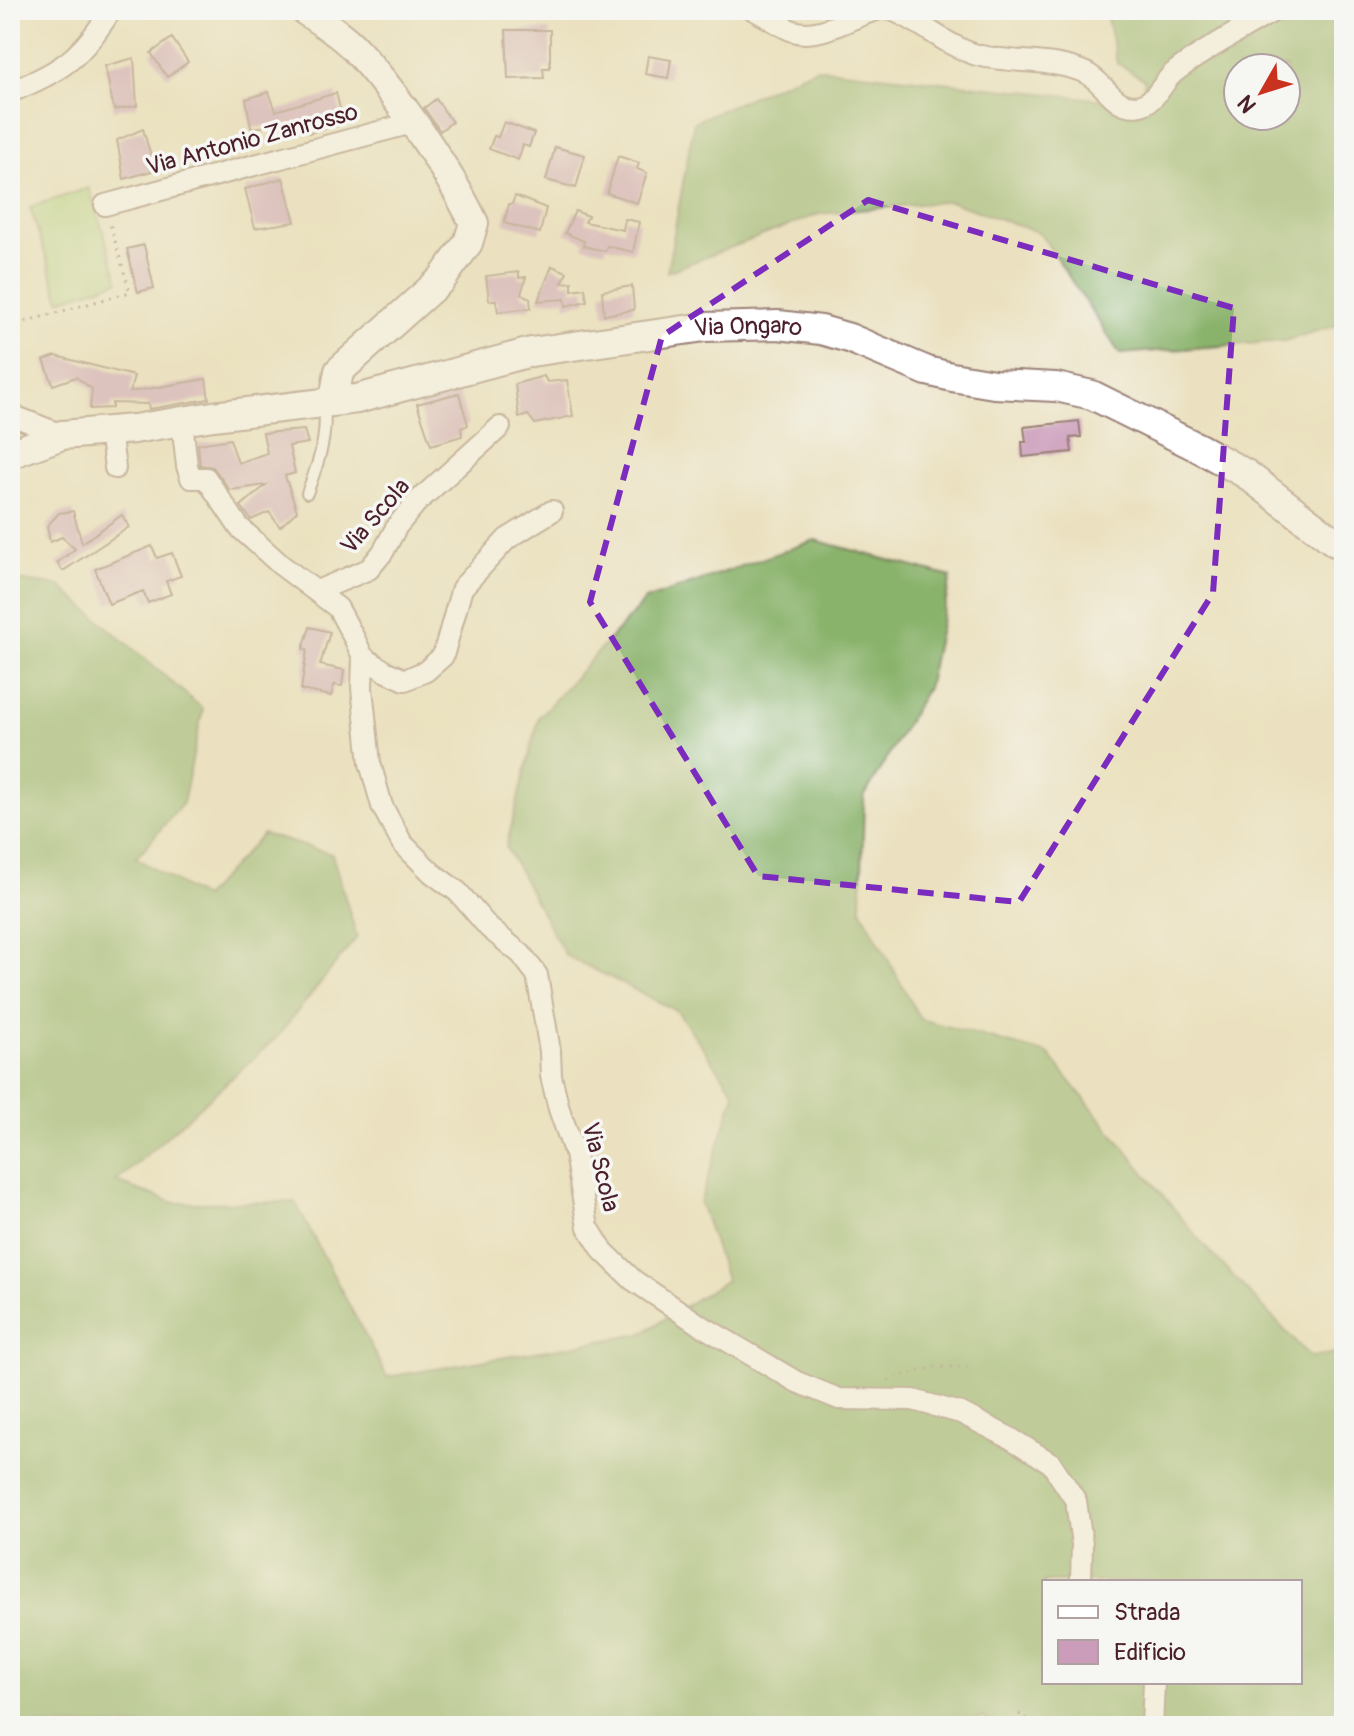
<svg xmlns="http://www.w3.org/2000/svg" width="1354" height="1736" font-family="Pangolin,sans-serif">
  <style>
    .green { fill: #acd07a; stroke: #7b7852; stroke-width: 2 }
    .forest { fill: #89b26a; stroke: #6a684a; stroke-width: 2; fill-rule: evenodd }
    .building { fill: #cc9dbb }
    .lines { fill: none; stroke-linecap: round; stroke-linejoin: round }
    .lane-casing { stroke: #9a8076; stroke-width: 14 }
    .street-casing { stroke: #9a8076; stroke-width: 24 }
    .secondary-casing { stroke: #9a8076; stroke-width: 32 }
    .path { stroke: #9a8076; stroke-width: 3; stroke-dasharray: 2 6; stroke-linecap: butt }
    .lane { stroke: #fff; stroke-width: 10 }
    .street { stroke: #fff; stroke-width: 20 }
    .secondary { stroke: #fff; stroke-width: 28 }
    .marked { fill: none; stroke: #7b2cbf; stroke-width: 6; stroke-dasharray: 16 10; stroke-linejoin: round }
    .labels { text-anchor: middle; stroke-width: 7; stroke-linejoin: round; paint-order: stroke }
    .street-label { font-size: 24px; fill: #4a1f2b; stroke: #f6f6f2 }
  </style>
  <rect width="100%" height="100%" fill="#f6f6f2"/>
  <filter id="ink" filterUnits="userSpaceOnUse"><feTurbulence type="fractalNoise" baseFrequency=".0125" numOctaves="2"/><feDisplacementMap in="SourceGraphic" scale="16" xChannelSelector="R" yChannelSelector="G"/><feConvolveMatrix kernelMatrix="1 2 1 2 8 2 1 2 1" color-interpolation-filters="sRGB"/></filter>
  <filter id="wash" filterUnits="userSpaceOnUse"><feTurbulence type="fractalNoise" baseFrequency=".006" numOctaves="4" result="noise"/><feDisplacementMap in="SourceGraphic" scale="32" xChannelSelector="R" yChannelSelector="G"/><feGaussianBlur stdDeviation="1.8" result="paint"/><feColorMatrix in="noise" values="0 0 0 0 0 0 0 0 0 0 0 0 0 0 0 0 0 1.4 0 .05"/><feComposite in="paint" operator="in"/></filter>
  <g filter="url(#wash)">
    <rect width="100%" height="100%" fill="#ebe1c0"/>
    <path class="green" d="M89,188L119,281L60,300L30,207Z"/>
    <g class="forest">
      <path d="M1105,10H1344V323L1284,341L1120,354L1040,233L949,201L819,214L667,272L694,122L816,68L1141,104L1145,80L1117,63ZM1238,68H1286V116H1238Z"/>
      <path d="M815,540L951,577L927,688L864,797L861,909L920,1019L1048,1054L1200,1241L1310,1357L1344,1352V1726H995L982,1717L966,1726H10V579L60,586L203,709L183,803L136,858L203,898L263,834L332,854L357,937L277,1037L116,1182L175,1203L295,1202L387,1377L641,1334L726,1280L700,1203L735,1093L677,1011L565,955L506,847L539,717L645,600ZM1044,1582H1300V1682H1044Z"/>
    </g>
    <g id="blocks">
      <g class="building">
        <path d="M506,30H550V68H543L544,78L508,79Z"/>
        <path d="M172,38L188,62L167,77L151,53Z"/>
        <path d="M648,56L671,60L668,78L645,74Z"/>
        <path d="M134,58L137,106L114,110L105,66Z"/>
        <path d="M269,92L276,111L336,93L344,124L308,133L305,122L251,128L246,99Z"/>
        <path d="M436,99L452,122L440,131L424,108Z"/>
        <path d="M504,122L534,133L529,147L523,145L518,160L489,149L494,136L498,137Z"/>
        <path d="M143,129L155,170L124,179L117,140Z"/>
        <path d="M555,147L585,155L576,188L546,180Z"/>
        <path d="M618,156L639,163L637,169L647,173L637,203L607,193Z"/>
        <path d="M283,178L295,222L255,228L245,189Z"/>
        <path d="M515,196L546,208L540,233L504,223L509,204H512Z"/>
        <path d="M575,211L588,216L585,222L623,230L625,219L639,222L633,252L607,246L605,251L583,246L584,241L565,233Z"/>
        <path d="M144,245L154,288L138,292L127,249Z"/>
        <path d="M552,266L567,272L562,283L572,282V290L585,288L587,301L566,306L565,299L538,301Z"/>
        <path d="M519,272V278L526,277L521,294L530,298L531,308L498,312L496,300H489L486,276Z"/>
        <path d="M632,286L634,310L604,315L602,291Z"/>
        <path d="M56,356L134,376L130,392L206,379L209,399L149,409L148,404L112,403V408L90,409L92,389L76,377L53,385L44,360Z"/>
        <path d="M544,376L547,382L567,380L573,416L535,424L528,415L519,418L515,384Z"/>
        <path d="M459,393L468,425L461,428L462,436L431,445L417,404Z"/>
        <path d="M1079,421L1081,437L1070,438L1072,452L1023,457L1022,442H1026L1024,427Z"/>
        <path d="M304,430L308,443L289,446L295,473L285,476L297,511L280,527L269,512L251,520L241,506L266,485L230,490L213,467L200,465L198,444L230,439L238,463L267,453L263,433Z"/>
        <path d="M73,511L82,543L122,515L129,527L63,571L57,563L75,549L62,537L50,542L47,526L59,513Z"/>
        <path d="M152,546L157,558L172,553L181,576L166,581L171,594L148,603L143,591L109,604L95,569Z"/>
        <path d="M310,627L330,632L320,665L344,670L342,686L334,685L331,696L301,690L307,650L303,649Z"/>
      </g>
    </g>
  </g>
  <g filter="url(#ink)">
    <use href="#blocks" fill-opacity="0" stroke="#9a8076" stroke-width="2"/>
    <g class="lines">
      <defs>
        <path id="lane" d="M307,493C318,464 328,437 324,406"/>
        <g id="street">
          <path d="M754,10C767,16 780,26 793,31C820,40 851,16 877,10"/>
          <path d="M891,10C922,21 945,46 977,55C1012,64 1053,58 1086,73C1106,83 1114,111 1141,105C1158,100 1163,80 1176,71C1206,48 1242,30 1275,10"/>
          <path d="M10,92C61,72 82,57 111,10"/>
          <path d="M105,205L412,123"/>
          <path d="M10,419L19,418L62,435"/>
          <path d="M182,422L187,466L191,478H206L239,527L281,565L338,608L355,640L363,657L362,688L370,763L382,806L402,843L432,873L458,892L489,928L521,954L537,975L550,1051L551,1076L559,1109L575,1154L588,1227L603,1251L633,1280L697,1323L797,1382L839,1399L913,1400L961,1413L1010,1438L1051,1463L1076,1501L1082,1544L1081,1582"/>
          <path d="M110,431L115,468"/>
          <path d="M317,591L369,569L383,552L397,526L417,502L500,427"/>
          <path d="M363,657L385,671L405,680L426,671L443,656L462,588L507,539L552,511"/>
          <path d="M1152,1726L1154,1682"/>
        </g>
        <g id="secondary">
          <path d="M304,10C321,22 340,33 354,48C396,93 447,167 474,223L468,243L441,280L339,371L334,400"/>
          <path id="s1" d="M10,454L62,435L134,429L213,416L357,399L531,352L705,327L778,325L821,330L849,338L927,371L952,377L994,384L1056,387L1092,395L1199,448L1246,474L1335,542H1344"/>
        </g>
      </defs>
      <use href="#lane" class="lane-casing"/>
      <use href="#street" class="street-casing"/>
      <use href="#secondary" class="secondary-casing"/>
      <g class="path">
        <path d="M10,326L130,292L110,224"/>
        <path d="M888,1380L934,1367H973"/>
        <path d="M1019,1714L1039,1726"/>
      </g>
      <use href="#lane" class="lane"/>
      <use href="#street" class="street"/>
      <use href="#secondary" class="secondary"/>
    </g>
  </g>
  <path d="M0 0H1354V1736H0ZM868,200L1234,308L1213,593L1019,902L758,876L590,602L662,336Z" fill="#ebe1c0" fill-opacity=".55" fill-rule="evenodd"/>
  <path class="marked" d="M868,200L1234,308L1213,593L1019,902L758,876L590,602L662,336Z"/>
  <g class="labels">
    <g class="street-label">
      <text transform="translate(252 139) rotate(-15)" y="8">Via Antonio Zanrosso</text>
      <text dy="8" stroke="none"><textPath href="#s1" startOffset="752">Via Ongaro</textPath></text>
      <text transform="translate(375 516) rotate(-49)" y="8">Via Scola</text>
      <text transform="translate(601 1167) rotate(76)" y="8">Via Scola</text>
    </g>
  </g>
  <rect width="1354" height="1736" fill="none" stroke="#f6f6f2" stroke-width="40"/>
  <rect x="1042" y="1580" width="260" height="104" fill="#f6f6f2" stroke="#b1a0a2" stroke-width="2"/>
  <rect x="1058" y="1606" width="40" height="12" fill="#ffffff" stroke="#b1a0a2" stroke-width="2"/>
  <text x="1114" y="1620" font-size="24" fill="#4a1f2b">Strada</text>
  <rect x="1058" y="1640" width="40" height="24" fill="#cc9dbb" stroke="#b1a0a2" stroke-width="2"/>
  <text x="1114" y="1660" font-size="24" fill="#4a1f2b">Edificio</text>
  <g transform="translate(1262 92) rotate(231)"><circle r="38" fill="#f6f6f2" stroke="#b1a0a2" stroke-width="2"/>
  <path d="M0-6L14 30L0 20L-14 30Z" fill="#c8321e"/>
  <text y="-12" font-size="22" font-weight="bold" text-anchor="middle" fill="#4a1f2b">N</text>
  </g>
</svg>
